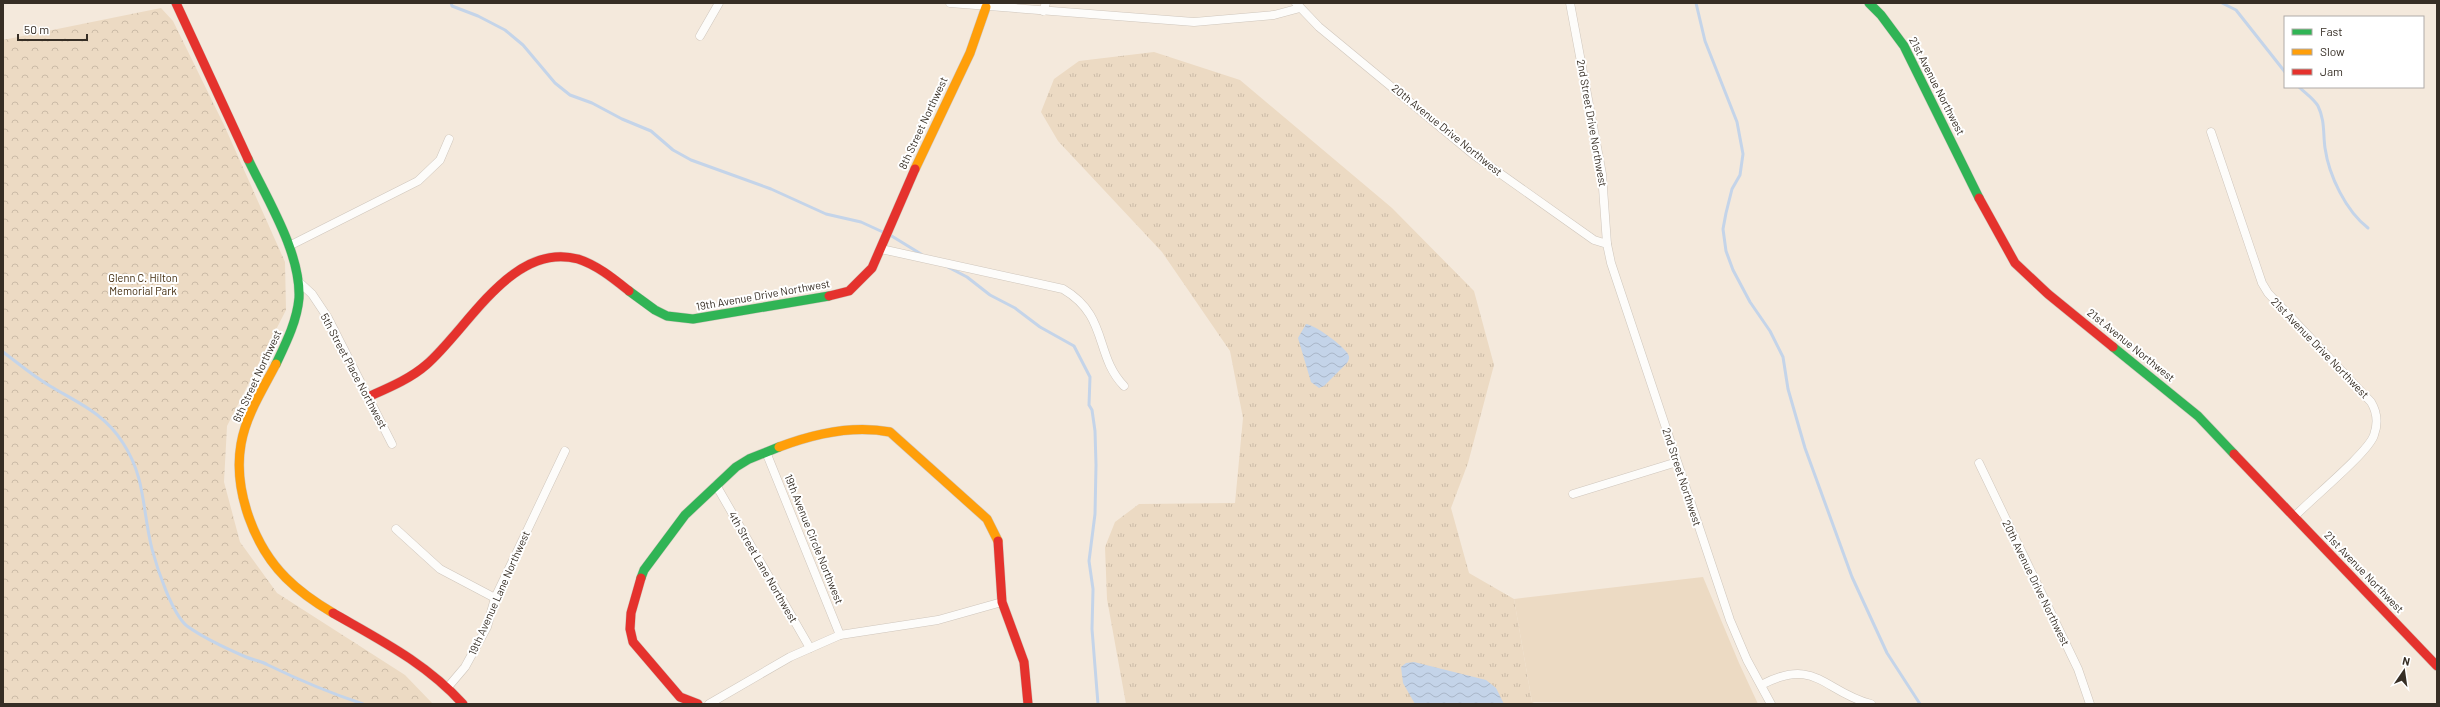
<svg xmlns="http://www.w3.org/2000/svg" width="2440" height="707" font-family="Barlow,sans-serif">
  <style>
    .grass { fill: url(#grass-tufts) }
    .forest { fill: url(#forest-crowns) }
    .garden { fill: #ecdac3 }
    .water { fill: url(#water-waves) }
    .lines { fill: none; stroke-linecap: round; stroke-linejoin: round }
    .stream { stroke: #c4d4e9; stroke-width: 3 }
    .street-casing { stroke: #cfc6bc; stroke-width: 9 }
    .fast-casing { stroke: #cfc6bc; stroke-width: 10 }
    .slow-casing { stroke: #cfc6bc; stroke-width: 10 }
    .jam-casing { stroke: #cfc6bc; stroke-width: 10 }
    .street { stroke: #fdfcfa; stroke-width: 8 }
    .fast { stroke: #30b455; stroke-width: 9 }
    .slow { stroke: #ff9f0a; stroke-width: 9 }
    .jam { stroke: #e5322d; stroke-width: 9 }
    .labels { text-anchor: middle; stroke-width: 4; stroke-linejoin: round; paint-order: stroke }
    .street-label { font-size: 11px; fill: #362e25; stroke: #fff }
    .park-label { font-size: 11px; fill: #422c0e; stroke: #fff }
  </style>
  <defs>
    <pattern id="grass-tufts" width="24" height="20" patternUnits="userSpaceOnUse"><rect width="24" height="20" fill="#ecdac3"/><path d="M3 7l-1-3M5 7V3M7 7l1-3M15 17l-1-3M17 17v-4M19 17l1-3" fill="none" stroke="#cbbba7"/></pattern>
    <pattern id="forest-crowns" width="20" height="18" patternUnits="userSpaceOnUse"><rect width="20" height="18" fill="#ecdac3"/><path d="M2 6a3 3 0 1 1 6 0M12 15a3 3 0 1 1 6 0" fill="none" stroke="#cbbba7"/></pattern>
    <pattern id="water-waves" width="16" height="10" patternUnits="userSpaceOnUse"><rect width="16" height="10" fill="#c4d4e9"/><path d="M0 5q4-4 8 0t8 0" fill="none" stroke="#a9b6c8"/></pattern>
  </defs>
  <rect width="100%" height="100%" fill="#f4e9dc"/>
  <path class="grass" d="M1154,52L1240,80L1392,208L1474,291L1494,365L1468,463L1451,508L1469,573L1514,599L1532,702L1536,704H1126L1107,599L1105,547L1115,522L1139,504L1235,503L1243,418L1230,351L1162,252L1058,141L1041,112L1054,79L1079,61Z"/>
  <path class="forest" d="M161,8L173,21L224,125L285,262L286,310L227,426L224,482L240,542L277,593L405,675L433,704H3V40Z"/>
  <path class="garden" d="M1703,577L1739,663L1758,704L1532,702L1514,599Z"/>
  <g class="water">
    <path d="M1306,324C1317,326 1342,345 1348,354C1350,357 1349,360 1347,363L1324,386L1319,388L1311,382L1298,338Z"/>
    <path d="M1414,662L1486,680L1496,688L1504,704H1415L1403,683L1401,667L1406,663Z"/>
  </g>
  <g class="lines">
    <g class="stream">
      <path d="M451,3L452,6L478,16L505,30L523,45L555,83L570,95L592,103L622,119L651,131L673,150L691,160L771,189L826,214L861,222L885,233"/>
      <path d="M1696,3L1705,41L1737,122L1743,154L1740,175L1732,189L1726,213L1723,229L1726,251L1733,270L1750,302L1770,331L1783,357L1788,389L1805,448L1852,577L1887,653L1920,704"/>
      <path d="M2222,3L2236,10L2285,72"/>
      <path d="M2299,87C2305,93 2314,99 2318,106C2325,120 2323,134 2325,148C2329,176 2346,211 2368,228"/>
      <path d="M890,235L921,254"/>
      <path d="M944,265L967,277L990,295L1015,308L1040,327L1074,346L1090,377L1089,405L1092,410L1095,431L1096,465L1095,514L1089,561L1093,589L1092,629L1098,704"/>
      <path d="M3,352C18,363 33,376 50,386C78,403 104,413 123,443C146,478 142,510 152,549C157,568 172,614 187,626C205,639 225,648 246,657C253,660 261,661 268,665C299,680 330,693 363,704"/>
    </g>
    <defs>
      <g id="street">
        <path d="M950,3L1194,22L1274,15L1300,8"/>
        <path d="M1296,3L1319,27L1474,155L1594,240L1607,244"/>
        <path d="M1570,3L1602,174L1607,244L1611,263L1730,620L1747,660L1771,704"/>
        <path d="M1043,11L1046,3"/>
        <path d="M700,36L719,3"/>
        <path d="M2211,132L2262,283L2268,293L2371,402C2377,412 2378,424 2374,435C2369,452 2310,500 2294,517"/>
        <path d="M289,246L418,181L440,160L449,139"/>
        <path d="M881,249L1063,289C1109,316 1094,355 1124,386"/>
        <path d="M299,282L312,294L328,318L392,444"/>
        <path d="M766,452L840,635"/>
        <path d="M1979,463L2078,669L2090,704"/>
        <path d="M716,485L810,648"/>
        <path d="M1573,494L1677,462"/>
        <path d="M396,529L440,569L495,598"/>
        <path d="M1761,685C1816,656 1824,692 1871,704"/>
        <path d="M448,687L465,667L487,627L495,598L565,451"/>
        <path d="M709,704L790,657L840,635L938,620L1002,602"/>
      </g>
      <g id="fast">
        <path d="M1869,3L1881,15L1904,46L1979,198"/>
        <path d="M248,159C267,199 301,253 299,298C297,321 286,343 276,364"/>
        <path d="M629,291L655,310L667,316L693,319L829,296"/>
        <path d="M2113,347L2198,416L2234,454"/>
        <path d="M641,578L644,570L685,515L736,467L749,459L779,447"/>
      </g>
      <g id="slow">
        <path d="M915,169L970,53L986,7"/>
        <path d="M276,364C263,389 246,415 241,444C233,490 254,546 286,578C300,592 316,603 333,613"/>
        <path d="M779,447C813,434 854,425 890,432L987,519L998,541"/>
      </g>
      <g id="jam">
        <path d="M176,3L248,159"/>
        <path d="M1979,198L2015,263L2048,294L2113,347"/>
        <path d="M829,296L849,291L872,268L915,169"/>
        <path d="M368,397C388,388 410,379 426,365C468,329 512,241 578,259C597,265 614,279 629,291"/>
        <path d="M2234,454L2437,666"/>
        <path d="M998,541L1002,602L1024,662L1028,704"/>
        <path d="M641,578L631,613L630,629L633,642L680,697L698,704"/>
        <path d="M333,613C380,640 426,663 463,704"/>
      </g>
    </defs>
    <use href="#street" class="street-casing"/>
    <use href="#fast" class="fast-casing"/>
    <use href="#slow" class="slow-casing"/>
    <use href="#jam" class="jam-casing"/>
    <use href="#street" class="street"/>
    <use href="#fast" class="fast"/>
    <use href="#slow" class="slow"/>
    <use href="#jam" class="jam"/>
  </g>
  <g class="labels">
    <g class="street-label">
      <text transform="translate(1937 86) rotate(63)" y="4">21st Avenue Northwest</text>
      <text transform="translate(923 123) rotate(-65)" y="4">8th Street Northwest</text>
      <text transform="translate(1592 123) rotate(80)" y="4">2nd Street Drive Northwest</text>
      <text transform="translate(1447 130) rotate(39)" y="4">20th Avenue Drive Northwest</text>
      <text transform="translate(763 295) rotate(-10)" y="4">19th Avenue Drive Northwest</text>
      <text transform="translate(2131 345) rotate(39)" y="4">21st Avenue Northwest</text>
      <text transform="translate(2320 348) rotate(46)" y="4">21st Avenue Drive Northwest</text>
      <text transform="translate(354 371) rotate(62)" y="4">5th Street Place Northwest</text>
      <text transform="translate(257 376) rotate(-65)" y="4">6th Street Northwest</text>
      <text transform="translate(1682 477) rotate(72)" y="4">2nd Street Northwest</text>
      <text transform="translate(814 539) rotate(68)" y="4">19th Avenue Circle Northwest</text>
      <text transform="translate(763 567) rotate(60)" y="4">4th Street Lane Northwest</text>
      <text transform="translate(2364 572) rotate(46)" y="4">21st Avenue Northwest</text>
      <text transform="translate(2036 583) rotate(64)" y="4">20th Avenue Drive Northwest</text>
      <text transform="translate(499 593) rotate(-66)" y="4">19th Avenue Lane Northwest</text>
    </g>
    <g class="park-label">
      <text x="143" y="282">Glenn C. Hilton<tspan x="143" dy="13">Memorial Park</tspan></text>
    </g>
  </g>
  <rect width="2440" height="707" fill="none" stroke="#362e25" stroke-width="8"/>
  <rect x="2284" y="16" width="140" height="72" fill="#ffffff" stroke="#afaba8"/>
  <rect x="2292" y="29" width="20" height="6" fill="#30b455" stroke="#afaba8"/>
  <text x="2320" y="36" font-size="12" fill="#362e25">Fast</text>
  <rect x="2292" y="49" width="20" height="6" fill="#ff9f0a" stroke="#afaba8"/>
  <text x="2320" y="56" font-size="12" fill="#362e25">Slow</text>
  <rect x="2292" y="69" width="20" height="6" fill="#e5322d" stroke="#afaba8"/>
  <text x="2320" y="76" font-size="12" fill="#362e25">Jam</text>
  <g transform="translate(2404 671) rotate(13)" stroke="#ffffff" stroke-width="3" paint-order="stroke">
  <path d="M0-3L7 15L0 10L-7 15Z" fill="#362e25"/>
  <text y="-6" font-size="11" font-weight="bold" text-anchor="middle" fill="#362e25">N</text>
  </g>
  <path d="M18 34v6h69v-6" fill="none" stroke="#362e25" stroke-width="2"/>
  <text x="24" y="34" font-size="12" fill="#362e25" stroke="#ffffff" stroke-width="3" paint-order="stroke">50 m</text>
</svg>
